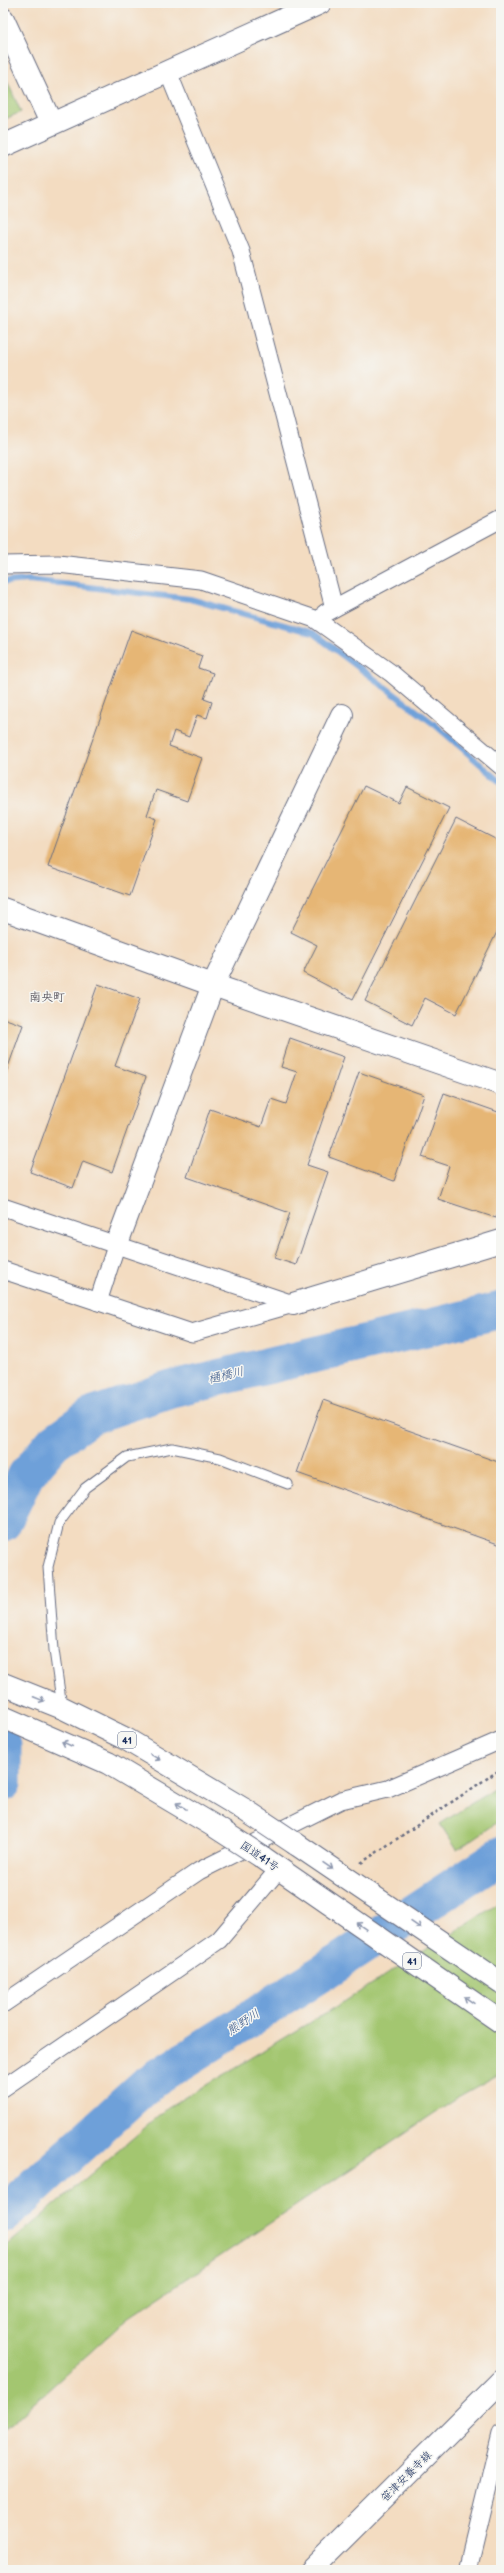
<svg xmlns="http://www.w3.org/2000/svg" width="504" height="2573" font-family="'Balsamiq Sans','Klee One',sans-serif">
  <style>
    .green { fill: #a3c670; stroke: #5f7a67 }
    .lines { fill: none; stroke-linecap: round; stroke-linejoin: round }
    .stream { stroke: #6ea0d9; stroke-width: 6 }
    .river { stroke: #6ea0d9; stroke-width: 37 }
    .building { fill: #e6b675 }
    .lane-casing { stroke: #676c81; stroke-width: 11 }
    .street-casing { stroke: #676c81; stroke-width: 19 }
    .secondary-casing { stroke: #676c81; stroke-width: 24 }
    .highway-casing { stroke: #676c81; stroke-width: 24 }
    .path { stroke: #676c81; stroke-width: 2.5; stroke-dasharray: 3 3; stroke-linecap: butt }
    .lane { stroke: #fff; stroke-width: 9 }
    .street { stroke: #fff; stroke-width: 17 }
    .secondary { stroke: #fff; stroke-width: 22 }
    .highway { stroke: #fff; stroke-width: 22 }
    .highway-bridge-casing { stroke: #676c81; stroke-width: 24; stroke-linecap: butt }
    .highway-bridge { stroke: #fff; stroke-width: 22 }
    .oneway { stroke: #8d97ae }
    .labels { text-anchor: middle; stroke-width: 3; stroke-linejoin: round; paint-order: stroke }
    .shield { fill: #f6f6f2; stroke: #5d6b8a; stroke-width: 1 }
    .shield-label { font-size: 10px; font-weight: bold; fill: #1b2f5e }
    .street-label { font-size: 11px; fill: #1b2f5e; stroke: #f6f6f2 }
    .neighbourhood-label { font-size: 12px; font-weight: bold; fill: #625e66; stroke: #f6f6f2 }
    .water-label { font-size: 12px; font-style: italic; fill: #385789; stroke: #f6f6f2 }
  </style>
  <rect width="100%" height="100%" fill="#f6f6f2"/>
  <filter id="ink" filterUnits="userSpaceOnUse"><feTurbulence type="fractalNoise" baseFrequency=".025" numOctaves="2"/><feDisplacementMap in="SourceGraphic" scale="8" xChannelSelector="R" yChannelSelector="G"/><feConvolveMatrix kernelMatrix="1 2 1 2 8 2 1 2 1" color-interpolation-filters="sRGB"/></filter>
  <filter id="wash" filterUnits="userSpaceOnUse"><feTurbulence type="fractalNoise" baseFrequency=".012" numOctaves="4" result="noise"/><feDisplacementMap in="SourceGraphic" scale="16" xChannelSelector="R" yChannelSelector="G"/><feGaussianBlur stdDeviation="0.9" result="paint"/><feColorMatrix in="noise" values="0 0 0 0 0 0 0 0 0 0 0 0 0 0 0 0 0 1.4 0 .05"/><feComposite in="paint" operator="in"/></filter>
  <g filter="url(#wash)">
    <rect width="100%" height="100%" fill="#f3dcc1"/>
    <g class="green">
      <path d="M3,72L21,112L3,120Z"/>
      <path d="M501,1784V1820L457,1850L440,1824Z"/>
      <path d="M501,1902V2074L454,2100L128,2318L3,2431V2249L168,2108L336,2007Z"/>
    </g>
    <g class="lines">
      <path class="stream" d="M3,582L29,580L190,599L313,633L434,724L501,782"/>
      <g class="river">
        <path d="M3,1523L26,1475L53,1443L91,1416L171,1389L501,1310"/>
        <path d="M3,1745V1783"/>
        <path d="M3,2215L147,2084L325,1971L501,1855"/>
      </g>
    </g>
    <g id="blocks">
      <g class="building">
        <path d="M131,630L202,656L198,668L213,673L204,699L212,702L207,718L197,715L189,737L174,731L169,746L202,758L187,801L156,790L147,815L157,819L130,896L48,867Z"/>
        <path d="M364,786L399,803L407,787L449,808L353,999L303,973L317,945L291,932Z"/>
        <path d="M456,819L501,842V924L456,1014L425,998L412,1025L365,1001Z"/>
        <path d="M98,984L140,999L115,1066L146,1077L112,1172L83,1161L73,1188L30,1172Z"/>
        <path d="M3,1018L23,1025L7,1070L3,1069Z"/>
        <path d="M290,1038L344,1057L307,1165L328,1172L296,1265L274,1258L290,1213L187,1177L210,1109L261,1127L271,1099L286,1104L297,1072L281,1067Z"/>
        <path d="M359,1072L424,1095L394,1181L329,1157Z"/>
        <path d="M444,1093L501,1113V1203L496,1218L438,1199L449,1166L422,1157Z"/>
        <path d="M323,1400L501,1463V1545L297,1473Z"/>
      </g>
    </g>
  </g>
  <g filter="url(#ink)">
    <use href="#blocks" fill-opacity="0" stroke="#676c81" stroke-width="1"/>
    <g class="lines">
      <defs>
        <path id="lane" d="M62,1707L54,1650L48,1567L59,1523L85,1488L127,1457L172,1448L220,1458L288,1484"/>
        <g id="street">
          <path d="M168,72L241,251L334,608"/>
          <path d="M3,565L58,564L201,580L315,619L391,673L501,766"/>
          <path d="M325,613L501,519"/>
          <path d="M3,1207L293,1304"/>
          <path d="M3,1270L192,1333L293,1304"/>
          <path d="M98,1302L116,1246"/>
          <path d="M3,2004L199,1871L341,1800L388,1789L501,1740"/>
          <path d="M3,2088L219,1940L279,1869"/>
          <path d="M468,2570L501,2433"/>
        </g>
        <g id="secondary">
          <path d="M3,19L51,123"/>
          <path d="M3,146L320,3"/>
          <path d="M3,909L213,985L501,1084"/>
          <path d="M116,1246L213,985L342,715"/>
          <path d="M293,1304L501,1241"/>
          <path d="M311,2570L501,2381"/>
        </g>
        <g id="highway">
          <path d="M3,1684L63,1708L126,1739L245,1810"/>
          <path d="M3,1717L108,1763L214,1826"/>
          <path d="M296,1844L501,1983"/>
          <path d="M262,1857L501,2022"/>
        </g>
      </defs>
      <use href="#lane" class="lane-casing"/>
      <use href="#street" class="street-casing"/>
      <use href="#secondary" class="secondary-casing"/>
      <use href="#highway" class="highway-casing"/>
      <path class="path" d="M361,1863L501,1769"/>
      <use href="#lane" class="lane"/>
      <use href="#street" class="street"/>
      <use href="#secondary" class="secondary"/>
      <use href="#highway" class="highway"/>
      <defs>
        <g id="highway-bridge">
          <path d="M245,1810L296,1844"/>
          <path d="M214,1826L262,1857"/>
        </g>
      </defs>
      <use href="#highway-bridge" class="highway-bridge-casing"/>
      <use href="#highway-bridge" class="highway-bridge"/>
    </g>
    <defs><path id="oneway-shaft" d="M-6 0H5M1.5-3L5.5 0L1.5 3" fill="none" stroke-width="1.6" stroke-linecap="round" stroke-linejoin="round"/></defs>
    <g class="oneway">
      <use href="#oneway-shaft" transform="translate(39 1699) rotate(22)"/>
      <use href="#oneway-shaft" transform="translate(67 1744) rotate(-155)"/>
      <use href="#oneway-shaft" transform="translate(155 1757) rotate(31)"/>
      <use href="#oneway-shaft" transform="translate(181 1806) rotate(-149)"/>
      <use href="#oneway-shaft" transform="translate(328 1866) rotate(34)"/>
      <use href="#oneway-shaft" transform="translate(416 1925) rotate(34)"/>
      <use href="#oneway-shaft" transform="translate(361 1926) rotate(-146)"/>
      <use href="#oneway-shaft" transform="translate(469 2000) rotate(-146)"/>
    </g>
  </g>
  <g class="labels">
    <g class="shield">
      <rect x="118" y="1732" width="18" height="16" rx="3"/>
      <rect x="403" y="1953" width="18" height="16" rx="3"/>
    </g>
    <g class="shield-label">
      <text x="127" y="1744">41</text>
      <text x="412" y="1965">41</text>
    </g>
    <g class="street-label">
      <text transform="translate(260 1856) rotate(34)" y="4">国道41号</text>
      <text transform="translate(406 2476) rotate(-45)" y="4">笹津安養寺線</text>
    </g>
    <g class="neighbourhood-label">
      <text x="47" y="1001">南央町</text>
    </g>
    <g class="water-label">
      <text transform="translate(226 1375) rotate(-13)" y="4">樋橋川</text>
      <text transform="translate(243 2022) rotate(-33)" y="4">熊野川</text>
    </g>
  </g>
  <rect width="504" height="2573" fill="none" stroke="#f6f6f2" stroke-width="16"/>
</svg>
